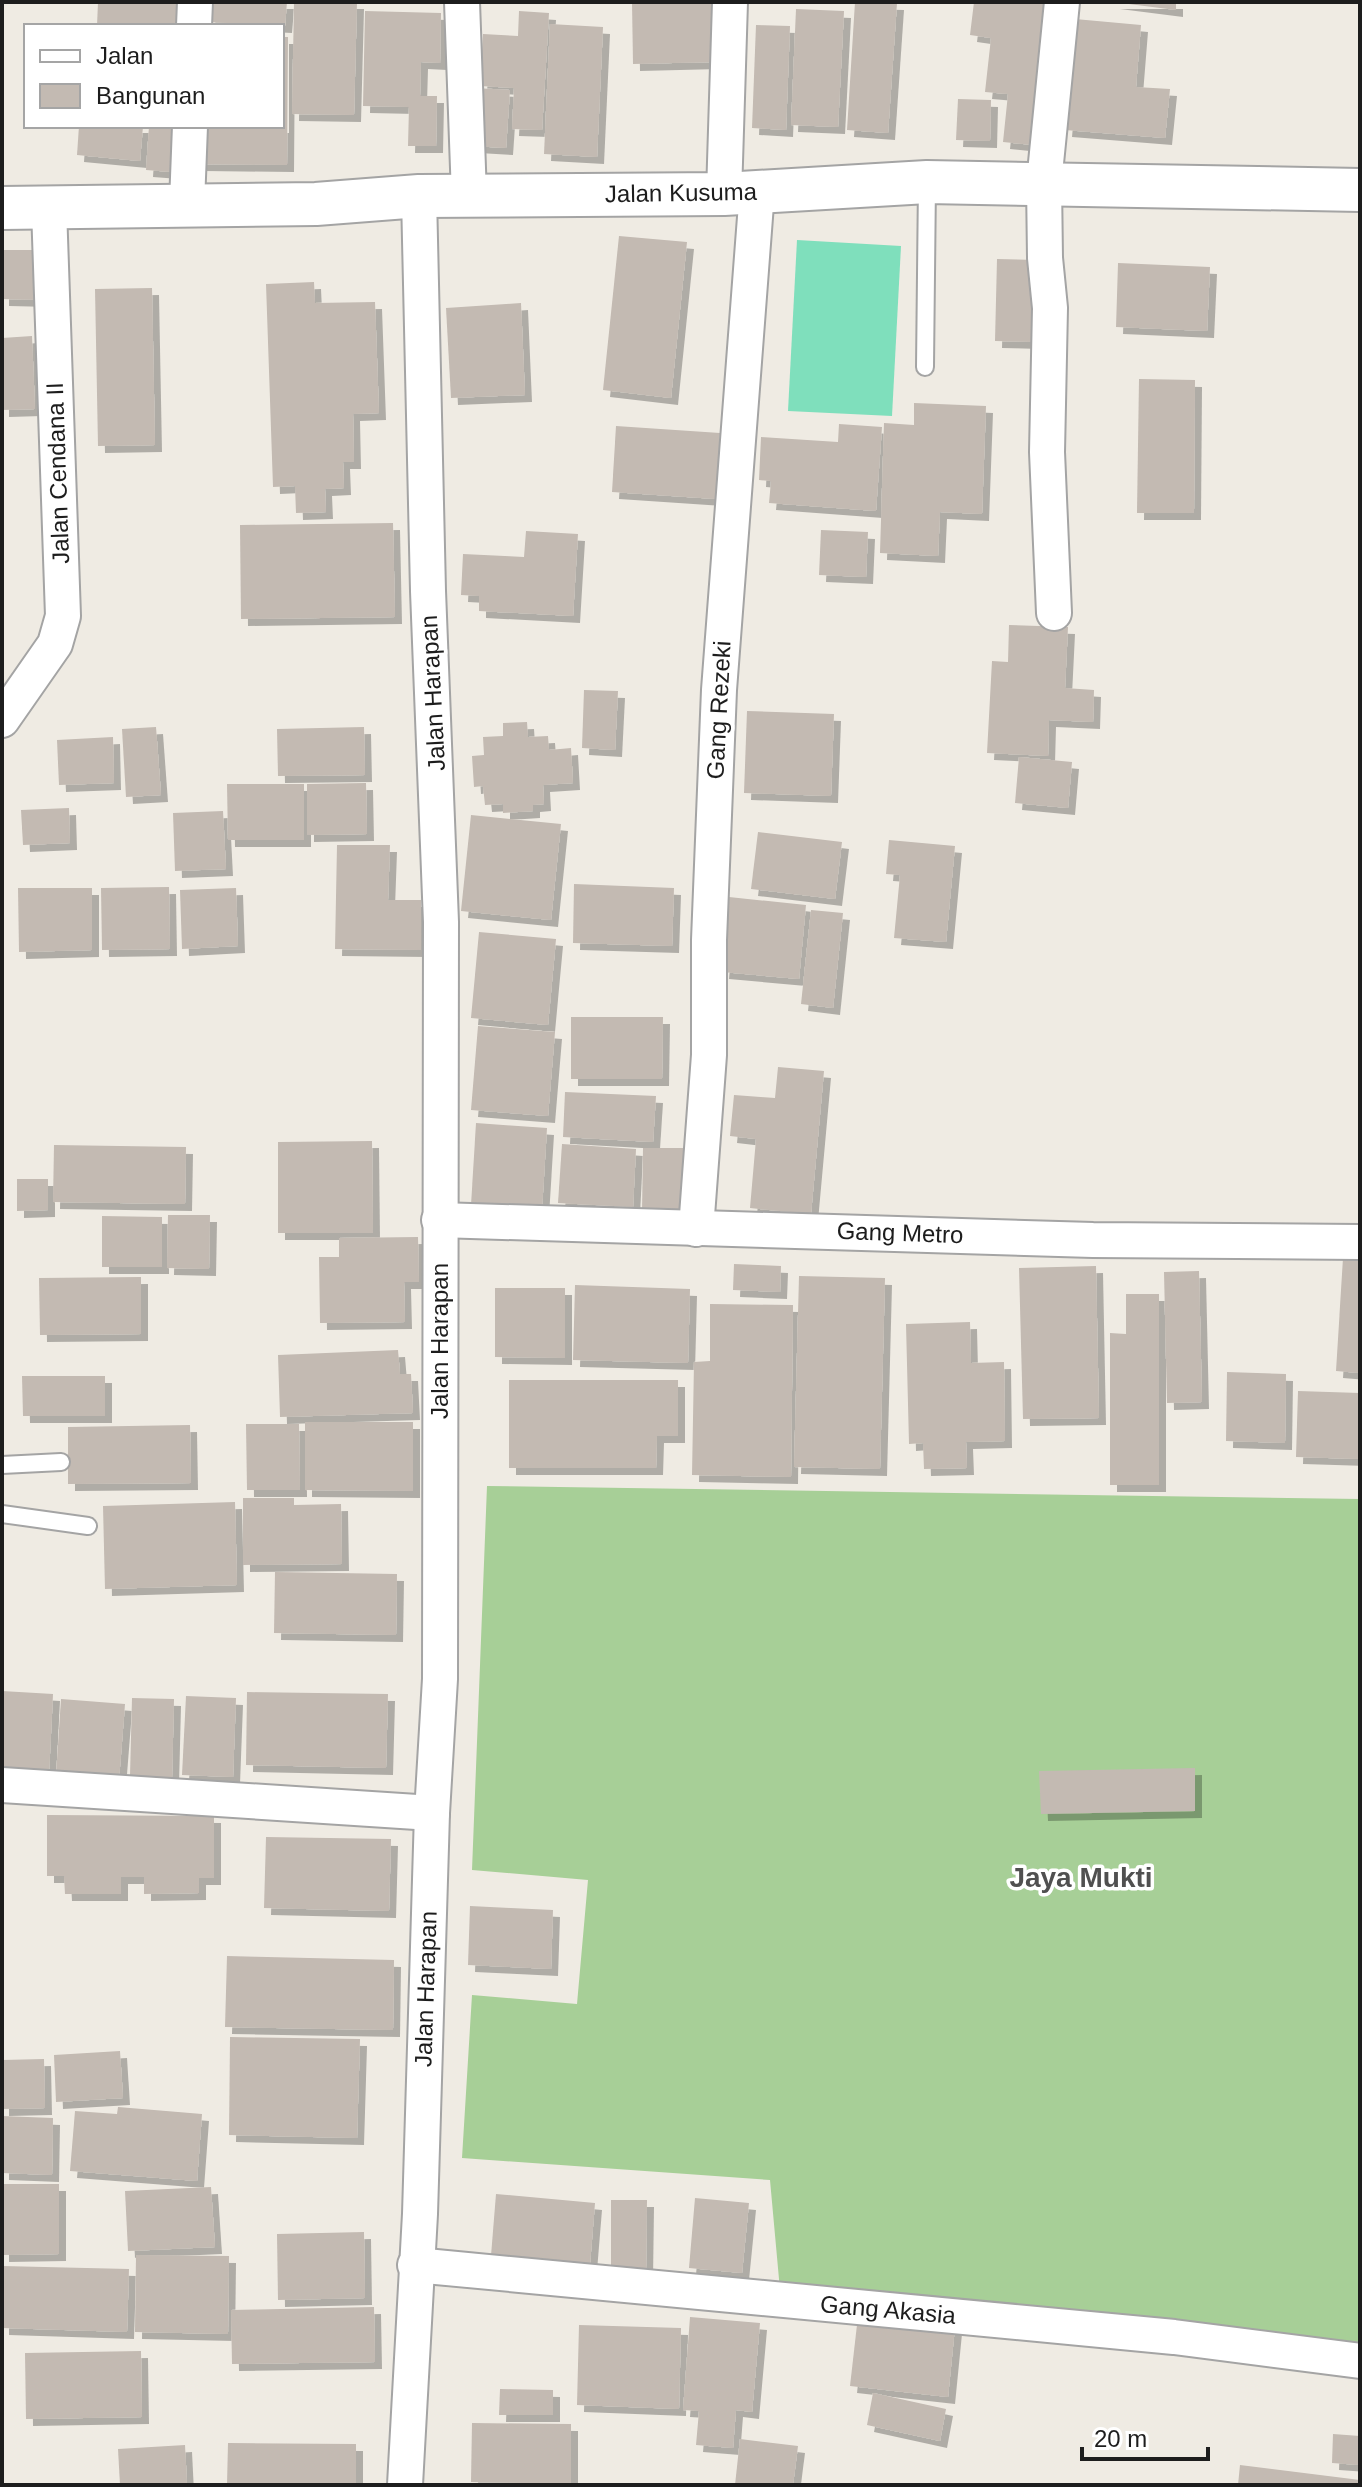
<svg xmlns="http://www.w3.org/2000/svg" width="1362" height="2487" font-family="Helvetica,sans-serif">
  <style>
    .forest { fill: #a7cf97 }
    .pitch { fill: #7fdfbc }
    .building { fill: #c3bab2; filter: url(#shadow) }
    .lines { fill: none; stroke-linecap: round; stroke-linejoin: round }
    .service-casing { stroke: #a4a4a4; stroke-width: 20 }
    .minor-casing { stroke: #a4a4a4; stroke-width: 38 }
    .tertiary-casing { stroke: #a4a4a4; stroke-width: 46 }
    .service { stroke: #fff; stroke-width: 16 }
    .minor { stroke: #fff; stroke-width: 34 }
    .tertiary { stroke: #fff; stroke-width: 42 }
    .labels { text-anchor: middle; stroke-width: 7; stroke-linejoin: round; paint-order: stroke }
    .street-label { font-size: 24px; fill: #1d1d1d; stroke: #fff }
    .quarter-label { font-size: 28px; font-weight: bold; fill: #505050; stroke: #fff }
  </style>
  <defs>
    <filter id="shadow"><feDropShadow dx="7" dy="7" stdDeviation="0" flood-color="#0004"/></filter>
  </defs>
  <rect width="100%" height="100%" fill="#efebe3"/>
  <path class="forest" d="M487,1486L1360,1499V2352L780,2290L770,2180L462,2158L472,1995L577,2004L588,1880L472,1870Z"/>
  <path class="pitch" d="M797,240L901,246L892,416L788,411Z"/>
  <g class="building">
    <path d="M98,2H183L182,26H97Z"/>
    <path d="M209,2H287L285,26L208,22Z"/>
    <path d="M294,2H357L354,115L292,114Z"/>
    <path d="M632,2H711L713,62L633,64Z"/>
    <path d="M855,2L897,3L888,133L847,130Z"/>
    <path d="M974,2H1049L1033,145L1003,142L1008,94L985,92L991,38L970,35Z"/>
    <path d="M1113,2H1176V10Z"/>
    <path d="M796,9L844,11L838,127L791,125Z"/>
    <path d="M365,11L441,13L440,63L421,62L420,96H437L436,146H408L409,107L363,106Z"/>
    <path d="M519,11L549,13L542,130L512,129L514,88L480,86L483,34L518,36Z"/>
    <path d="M1075,19L1141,25L1136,87L1170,89L1165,138L1065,130Z"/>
    <path d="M550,24L603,27L597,157L544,154Z"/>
    <path d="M756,25L790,26L786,130L752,128Z"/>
    <path d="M282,37H288L287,165L197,164V126H282Z"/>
    <path d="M475,88L510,90L506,148L472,146Z"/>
    <path d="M958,99L991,100L990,141L956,140Z"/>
    <path d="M79,126H143L140,161L77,155Z"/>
    <path d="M149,126H176L172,172L146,170Z"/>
    <path d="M619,236L687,242L671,398L603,390Z"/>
    <path d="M2,250H44V300L2,299Z"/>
    <path d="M997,259L1036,260L1034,342L995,341Z"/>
    <path d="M1118,263L1210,267L1207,331L1116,327Z"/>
    <path d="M314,282L315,303L375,302L379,413L353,414L354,462H343L344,488L325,489L326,512L296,513L295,486L273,487L266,284Z"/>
    <path d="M152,288L155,445L98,446L95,289Z"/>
    <path d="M521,303L525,395L451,398L446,308Z"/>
    <path d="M32,336L35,409L2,410V338Z"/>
    <path d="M1139,379L1195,380L1194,513H1137Z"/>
    <path d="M914,403L986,406L982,514L940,512L938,556L880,553L884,423L914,425Z"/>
    <path d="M839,424L882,427L876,511L769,503L771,481L759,480L761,437L838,442Z"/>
    <path d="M616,426L720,433L716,499L612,492Z"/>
    <path d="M393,523L395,617L241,619L240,525Z"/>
    <path d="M821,530L868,532L866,577L819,575Z"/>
    <path d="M526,531L578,534L573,616L479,611V596L461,595L463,554L524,557Z"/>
    <path d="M1009,625L1068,627L1065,688L1094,690L1093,722L1049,720L1048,756L987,753L992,661L1008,662Z"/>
    <path d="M584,690L618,691L615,750L582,748Z"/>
    <path d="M747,711L834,714L831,796L744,793Z"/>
    <path d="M527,722L528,737L548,736L549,750L571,748L573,783L543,785L544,804L533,805V811L503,813V804L485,805L483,786L474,787L472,756L484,755L483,737L503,736V723Z"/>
    <path d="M156,727L161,795L126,797L122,729Z"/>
    <path d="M364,727L365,775L278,776L277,729Z"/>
    <path d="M113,737L114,783L59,785L57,740Z"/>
    <path d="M1019,757L1072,762L1068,808L1015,803Z"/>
    <path d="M366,783L367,834L307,835V784Z"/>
    <path d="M227,784H304V840H228Z"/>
    <path d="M69,808L70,843L23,845L21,810Z"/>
    <path d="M223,811L226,869L175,871L173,813Z"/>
    <path d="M471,815L561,824L551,920L461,911Z"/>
    <path d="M758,832L842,842L835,899L751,889Z"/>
    <path d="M889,840L955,846L946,942L894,938L900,875L886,874Z"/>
    <path d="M337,845H390L388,900H421V950L335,949Z"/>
    <path d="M574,884L674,888L672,946L573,943Z"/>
    <path d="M169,887L170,949L102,950L101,888Z"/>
    <path d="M18,888H92V950L19,952Z"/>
    <path d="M236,888L238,946L182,949L180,890Z"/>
    <path d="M729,897L806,905L799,979L722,972Z"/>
    <path d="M811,910L843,913L833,1008L801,1004Z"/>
    <path d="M479,932L556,939L548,1025L471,1018Z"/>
    <path d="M571,1017H663L662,1079H571Z"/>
    <path d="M478,1026L555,1032L548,1116L471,1110Z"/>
    <path d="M778,1067L824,1071L811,1214L750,1208L756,1139L730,1136L734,1095L775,1098Z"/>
    <path d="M565,1092L656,1096L653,1142L563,1137Z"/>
    <path d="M476,1123L547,1128L542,1209L471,1205Z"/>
    <path d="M372,1141L373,1233H278V1142Z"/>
    <path d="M562,1144L636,1149L633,1207L558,1203Z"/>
    <path d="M54,1145L186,1147L185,1204L53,1202Z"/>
    <path d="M643,1148H686L685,1213L642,1212Z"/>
    <path d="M17,1179H48V1210L17,1211Z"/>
    <path d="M168,1215H210L209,1269L167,1268Z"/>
    <path d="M102,1216L162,1217V1267H102Z"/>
    <path d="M418,1237L419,1282H404L405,1322L320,1323L319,1257H339V1238Z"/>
    <path d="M1343,1258L1360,1259V1373L1336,1371Z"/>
    <path d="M734,1264L781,1266L780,1292L733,1290Z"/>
    <path d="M1096,1266L1099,1418L1023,1419L1019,1268Z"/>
    <path d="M1199,1271L1202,1402L1167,1403L1164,1272Z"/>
    <path d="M799,1276L885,1278L880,1469L794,1467Z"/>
    <path d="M141,1277V1334L40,1335L39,1278Z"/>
    <path d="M575,1285L690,1289L688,1363L573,1360Z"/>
    <path d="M495,1288H565V1358L495,1357Z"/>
    <path d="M1126,1294H1159V1485H1110V1333L1126,1334Z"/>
    <path d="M710,1304L793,1305L791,1477L692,1475L694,1362L710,1361Z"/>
    <path d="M970,1322L971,1363L1004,1362L1005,1441L966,1442L967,1468L924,1469L923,1443L909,1444L906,1324Z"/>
    <path d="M398,1350L400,1374H411L413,1413L280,1417L278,1355Z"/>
    <path d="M1227,1372L1286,1374L1285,1443L1226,1441Z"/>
    <path d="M22,1376H105V1416H23Z"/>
    <path d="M509,1380H678V1436H657L656,1468H509Z"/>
    <path d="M1298,1391L1360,1393V1459L1296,1457Z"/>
    <path d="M305,1422H413V1491L305,1490Z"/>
    <path d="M246,1424H299L300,1490H247Z"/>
    <path d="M190,1425L191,1483L68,1484V1427Z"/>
    <path d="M243,1498H294V1505L341,1504L342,1564L243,1565Z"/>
    <path d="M235,1502L237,1585L105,1589L103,1506Z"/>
    <path d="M275,1572L397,1574L396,1635L274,1633Z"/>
    <path d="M2,1691L53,1694L49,1774L2,1771Z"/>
    <path d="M247,1692L388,1694L386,1768L246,1765Z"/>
    <path d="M186,1696L236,1698L233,1777L182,1775Z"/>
    <path d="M132,1698L174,1699L172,1778L130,1776Z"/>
    <path d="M61,1699L125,1704L119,1780L56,1775Z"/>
    <path d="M1195,1768V1811L1041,1814L1039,1771Z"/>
    <path d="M47,1815L214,1816V1878H199V1893L144,1894V1877H121V1894H65L64,1876H47Z"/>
    <path d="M266,1837L391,1839L389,1911L264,1908Z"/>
    <path d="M470,1906L553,1910L551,1969L468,1965Z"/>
    <path d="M227,1956L394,1960L393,2030L225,2027Z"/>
    <path d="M230,2037L360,2039L357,2138L229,2135Z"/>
    <path d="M120,2051L123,2098L56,2102L54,2055Z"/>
    <path d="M44,2059L45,2108L2,2109V2060Z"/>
    <path d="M118,2107L202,2114L197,2181L70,2171L75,2111L117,2114Z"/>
    <path d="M2,2116L53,2118L52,2175L2,2173Z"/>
    <path d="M2,2184H59V2254L2,2255Z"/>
    <path d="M211,2187L215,2247L128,2251L125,2191Z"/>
    <path d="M496,2194L595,2203L589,2276L490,2268Z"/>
    <path d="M695,2198L749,2203L742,2273L689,2268Z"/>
    <path d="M611,2200H647L646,2272L611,2271Z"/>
    <path d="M364,2232L365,2298L278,2300L277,2234Z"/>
    <path d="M136,2255L229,2256L228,2334L135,2332Z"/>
    <path d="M2,2266L129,2269L127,2332L2,2328Z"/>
    <path d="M374,2307L375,2362L232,2364L231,2310Z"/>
    <path d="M858,2316L955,2327L948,2397L850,2386Z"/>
    <path d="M690,2317L760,2323L752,2412L736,2410L733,2448L696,2445L699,2411L683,2410Z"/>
    <path d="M579,2325L681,2328L679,2409L577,2405Z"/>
    <path d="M141,2351L142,2417L26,2419L25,2353Z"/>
    <path d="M500,2389L553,2390V2415H499Z"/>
    <path d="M873,2393L946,2409L940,2441L867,2425Z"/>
    <path d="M472,2423L571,2424V2484L471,2482Z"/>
    <path d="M1333,2434L1360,2436V2465L1332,2463Z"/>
    <path d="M740,2439L798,2446L793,2485H735Z"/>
    <path d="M228,2443L356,2444V2485H227Z"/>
    <path d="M185,2445L187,2485H120L118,2449Z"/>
    <path d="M1240,2465L1360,2480V2485H1238Z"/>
  </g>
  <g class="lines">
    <defs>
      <g id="service">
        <path d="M925,367L927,182"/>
        <path d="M2,1465L61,1462"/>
        <path d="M2,1514L88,1526"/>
      </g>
      <g id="minor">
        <path d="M462,2L469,196"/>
        <path d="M194,26L195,2"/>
        <path d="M724,194L730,2"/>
        <path d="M187,203L190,126"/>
        <path d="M1054,613L1047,452L1050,308L1045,258L1044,183L1062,2"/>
        <path d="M2,720L55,644L63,616L49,208"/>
        <path d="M439,1220L1093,1240L1360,1242"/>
        <path d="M696,1229L709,1055V940L719,690L757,191"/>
        <path d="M2,1785L432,1813"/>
        <path d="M415,2265L1174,2337L1360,2361"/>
        <path d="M405,2485L420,2214L432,1813L440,1679L441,922L428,591L419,196"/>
      </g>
      <path id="tertiary" d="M2,208L316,204L419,196L724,194L927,182L1360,190"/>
    </defs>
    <use href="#service" class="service-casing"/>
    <use href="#minor" class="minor-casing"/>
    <use href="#tertiary" class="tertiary-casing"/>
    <use href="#service" class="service"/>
    <use href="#minor" class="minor"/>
    <use href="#tertiary" class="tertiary"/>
  </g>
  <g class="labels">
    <g class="street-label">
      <text transform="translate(681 193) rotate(-1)" y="8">Jalan Kusuma</text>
      <text transform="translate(58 473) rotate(-92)" y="8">Jalan Cendana II</text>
      <text transform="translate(433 693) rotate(-93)" y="8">Jalan Harapan</text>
      <text transform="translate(719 710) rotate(-87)" y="8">Gang Rezeki</text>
      <text transform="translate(900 1233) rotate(2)" y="8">Gang Metro</text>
      <text transform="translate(440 1341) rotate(-90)" y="8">Jalan Harapan</text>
      <text transform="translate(426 1989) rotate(-88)" y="8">Jalan Harapan</text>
      <text transform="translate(888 2310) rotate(5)" y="8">Gang Akasia</text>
    </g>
    <g class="quarter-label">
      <text x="1081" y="1887">Jaya Mukti</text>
    </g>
  </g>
  <rect width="1362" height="2487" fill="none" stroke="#1d1d1d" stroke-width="8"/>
  <rect x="24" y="24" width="260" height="104" fill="#ffffff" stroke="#a5a5a5" stroke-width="2"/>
  <rect x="40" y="50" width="40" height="12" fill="#ffffff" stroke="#a5a5a5" stroke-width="2"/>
  <text x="96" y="64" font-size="24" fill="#1d1d1d">Jalan</text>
  <rect x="40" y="84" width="40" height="24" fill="#c3bab2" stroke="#a5a5a5" stroke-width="2"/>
  <text x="96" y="104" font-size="24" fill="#1d1d1d">Bangunan</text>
  <path d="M1082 2447v12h126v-12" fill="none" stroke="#1d1d1d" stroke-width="4"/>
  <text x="1094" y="2447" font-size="24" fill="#1d1d1d" stroke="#ffffff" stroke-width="6" paint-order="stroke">20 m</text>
</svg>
